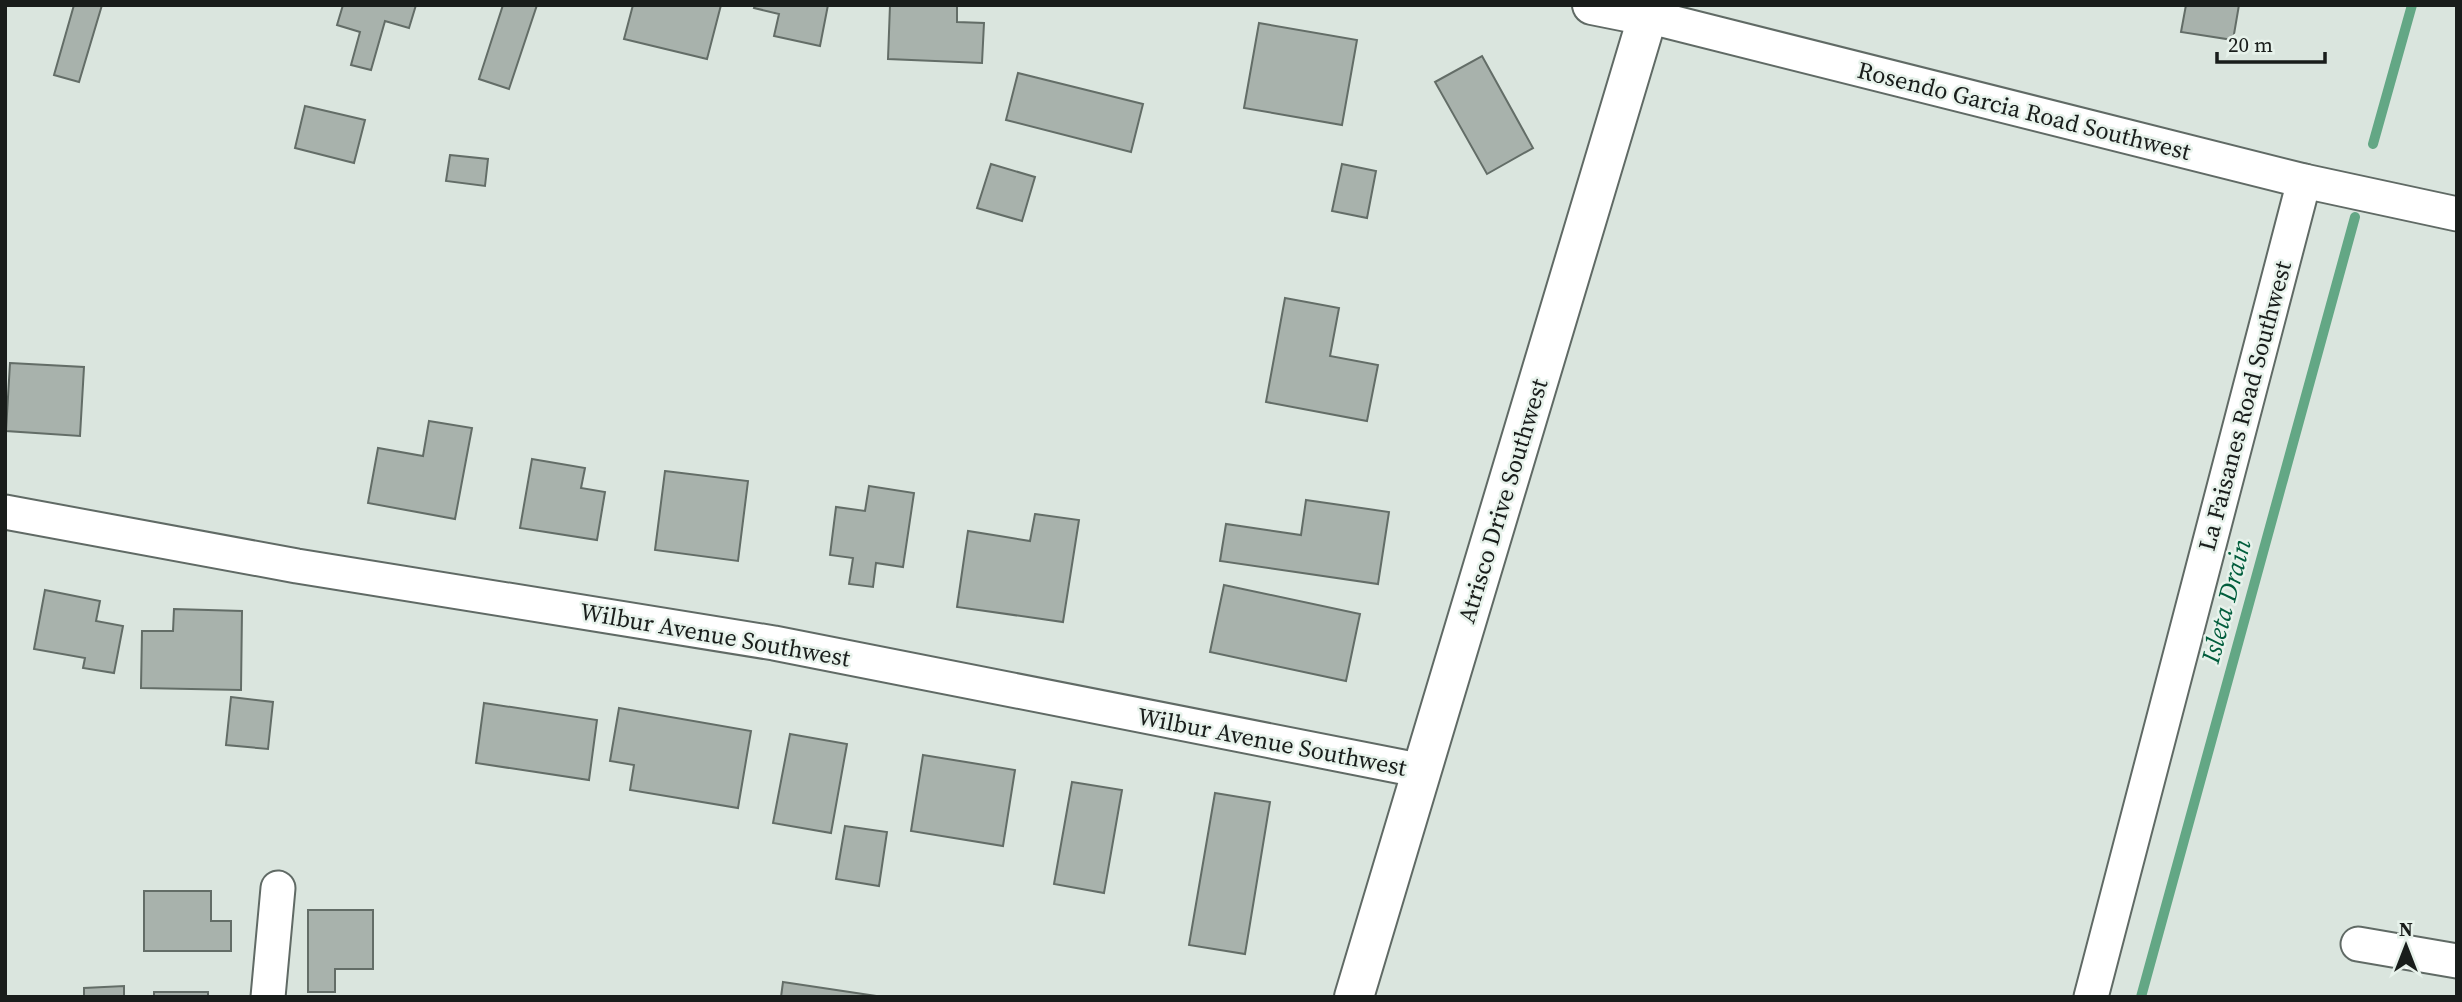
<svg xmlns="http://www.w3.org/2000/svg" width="2462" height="1002" font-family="'Source Serif 4',serif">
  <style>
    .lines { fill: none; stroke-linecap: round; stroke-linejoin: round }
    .stream { stroke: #63a785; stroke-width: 10 }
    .building { fill: #a8b2ac; stroke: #636d67; stroke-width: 2 }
    .minor-casing { stroke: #606a65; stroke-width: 37 }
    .tertiary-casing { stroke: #606a65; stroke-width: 42 }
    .minor { stroke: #fff; stroke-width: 33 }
    .tertiary { stroke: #fff; stroke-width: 38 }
    .labels { text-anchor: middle; stroke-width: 5; stroke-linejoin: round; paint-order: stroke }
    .street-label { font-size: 24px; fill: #191d1b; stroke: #e7f2eb }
    .water-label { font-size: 26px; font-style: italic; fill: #015d3c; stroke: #e7f2eb }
  </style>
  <rect width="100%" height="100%" fill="#dae5de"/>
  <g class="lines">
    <g class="stream">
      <path d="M2373,144L2412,5"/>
      <path d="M2141,997L2355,217"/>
    </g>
  </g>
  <g class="building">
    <path d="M74,5H102L79,82L54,75Z"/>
    <path d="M343,5H416L409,28L385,21L371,70L351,65L360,32L337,25Z"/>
    <path d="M503,5H537L509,89L479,79Z"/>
    <path d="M633,5H721L707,59L624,39Z"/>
    <path d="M755,5H828L820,46L774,36L779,14L754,8Z"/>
    <path d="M890,5H957V22L984,23L982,63L888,59Z"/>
    <path d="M2186,5H2239L2233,40L2181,32Z"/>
    <path d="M1259,23L1357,40L1342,125L1244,108Z"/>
    <path d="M1482,56L1533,148L1487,174L1435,82Z"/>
    <path d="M1018,73L1143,104L1131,152L1006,120Z"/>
    <path d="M305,106L365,120L354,163L295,148Z"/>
    <path d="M450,155L488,159L485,186L446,181Z"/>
    <path d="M991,164L1035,177L1022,221L977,208Z"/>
    <path d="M1342,164L1376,171L1367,218L1332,211Z"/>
    <path d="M1285,298L1339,308L1330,356L1378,365L1367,421L1266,402Z"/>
    <path d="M10,363L84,367L80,436L6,431Z"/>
    <path d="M429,421L472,428L455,519L368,503L378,448L423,456Z"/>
    <path d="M532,459L585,468L581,488L605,492L597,540L520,528Z"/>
    <path d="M665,471L748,481L738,561L655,550Z"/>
    <path d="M869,486L914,493L903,567L876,563L873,587L849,584L853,558L830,555L836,507L865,511Z"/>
    <path d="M1306,500L1389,512L1378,584L1220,561L1226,524L1301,535Z"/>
    <path d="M1035,514L1079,520L1063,622L957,607L968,531L1030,541Z"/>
    <path d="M1224,585L1360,614L1346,681L1210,652Z"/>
    <path d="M45,590L100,601L96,621L123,626L114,673L83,668L85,658L34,649Z"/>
    <path d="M174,609L242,611L241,690L141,688L142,631H173Z"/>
    <path d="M231,697L273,702L268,749L226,745Z"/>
    <path d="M484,703L597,720L589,780L476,763Z"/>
    <path d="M619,708L751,731L738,808L630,790L634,765L610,761Z"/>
    <path d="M790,734L847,744L831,833L773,823Z"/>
    <path d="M923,755L1015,770L1003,846L911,831Z"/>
    <path d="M1072,782L1122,790L1104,893L1054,884Z"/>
    <path d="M1215,793L1270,802L1245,954L1189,945Z"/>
    <path d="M845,826L887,832L879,886L836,879Z"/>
    <path d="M144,891H211V921H231V951H144Z"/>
    <path d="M308,910H373V969H335V992H308Z"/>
    <path d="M783,982L883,997H781Z"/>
    <path d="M124,986V997H84V988Z"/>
    <rect x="154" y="992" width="54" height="5"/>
  </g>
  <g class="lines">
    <defs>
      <g id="minor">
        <path d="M1647,16L2304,181L2457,214"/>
        <path d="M5,512L297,566L774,643L1423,771"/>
        <path d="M2358,944L2457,961"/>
        <path d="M268,997L278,888"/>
        <path d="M2091,997L2304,181"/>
      </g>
      <g id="tertiary">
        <path d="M1592,5L1647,16"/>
        <path d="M1354,997L1651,5"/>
      </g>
    </defs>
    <use href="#minor" class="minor-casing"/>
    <use href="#tertiary" class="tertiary-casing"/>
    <use href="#minor" class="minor"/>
    <use href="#tertiary" class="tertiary"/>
  </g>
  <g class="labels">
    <g class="street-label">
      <text transform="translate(2024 111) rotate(14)" y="8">Rosendo Garcia Road Southwest</text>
      <text transform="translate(2245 406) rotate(-75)" y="8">La Faisanes Road Southwest</text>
      <text transform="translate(1503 501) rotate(-73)" y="8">Atrisco Drive Southwest</text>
      <text transform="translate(715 635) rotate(10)" y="8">Wilbur Avenue Southwest</text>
      <text transform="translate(1272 742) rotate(11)" y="8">Wilbur Avenue Southwest</text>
    </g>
    <g class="water-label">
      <text transform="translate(2226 601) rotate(-75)" y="9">Isleta Drain</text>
    </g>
  </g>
  <rect width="2462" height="1002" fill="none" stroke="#191d1b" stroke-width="14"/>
  <g transform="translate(2406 946)" stroke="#e7f2eb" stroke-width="5" paint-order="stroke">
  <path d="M0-5L12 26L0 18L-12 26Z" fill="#191d1b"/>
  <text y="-10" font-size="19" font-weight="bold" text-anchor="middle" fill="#191d1b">N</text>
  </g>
  <path d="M2217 52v10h108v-10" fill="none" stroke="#191d1b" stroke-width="3.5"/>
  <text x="2228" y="52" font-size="21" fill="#191d1b" stroke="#e7f2eb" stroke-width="5" paint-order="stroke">20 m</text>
</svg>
